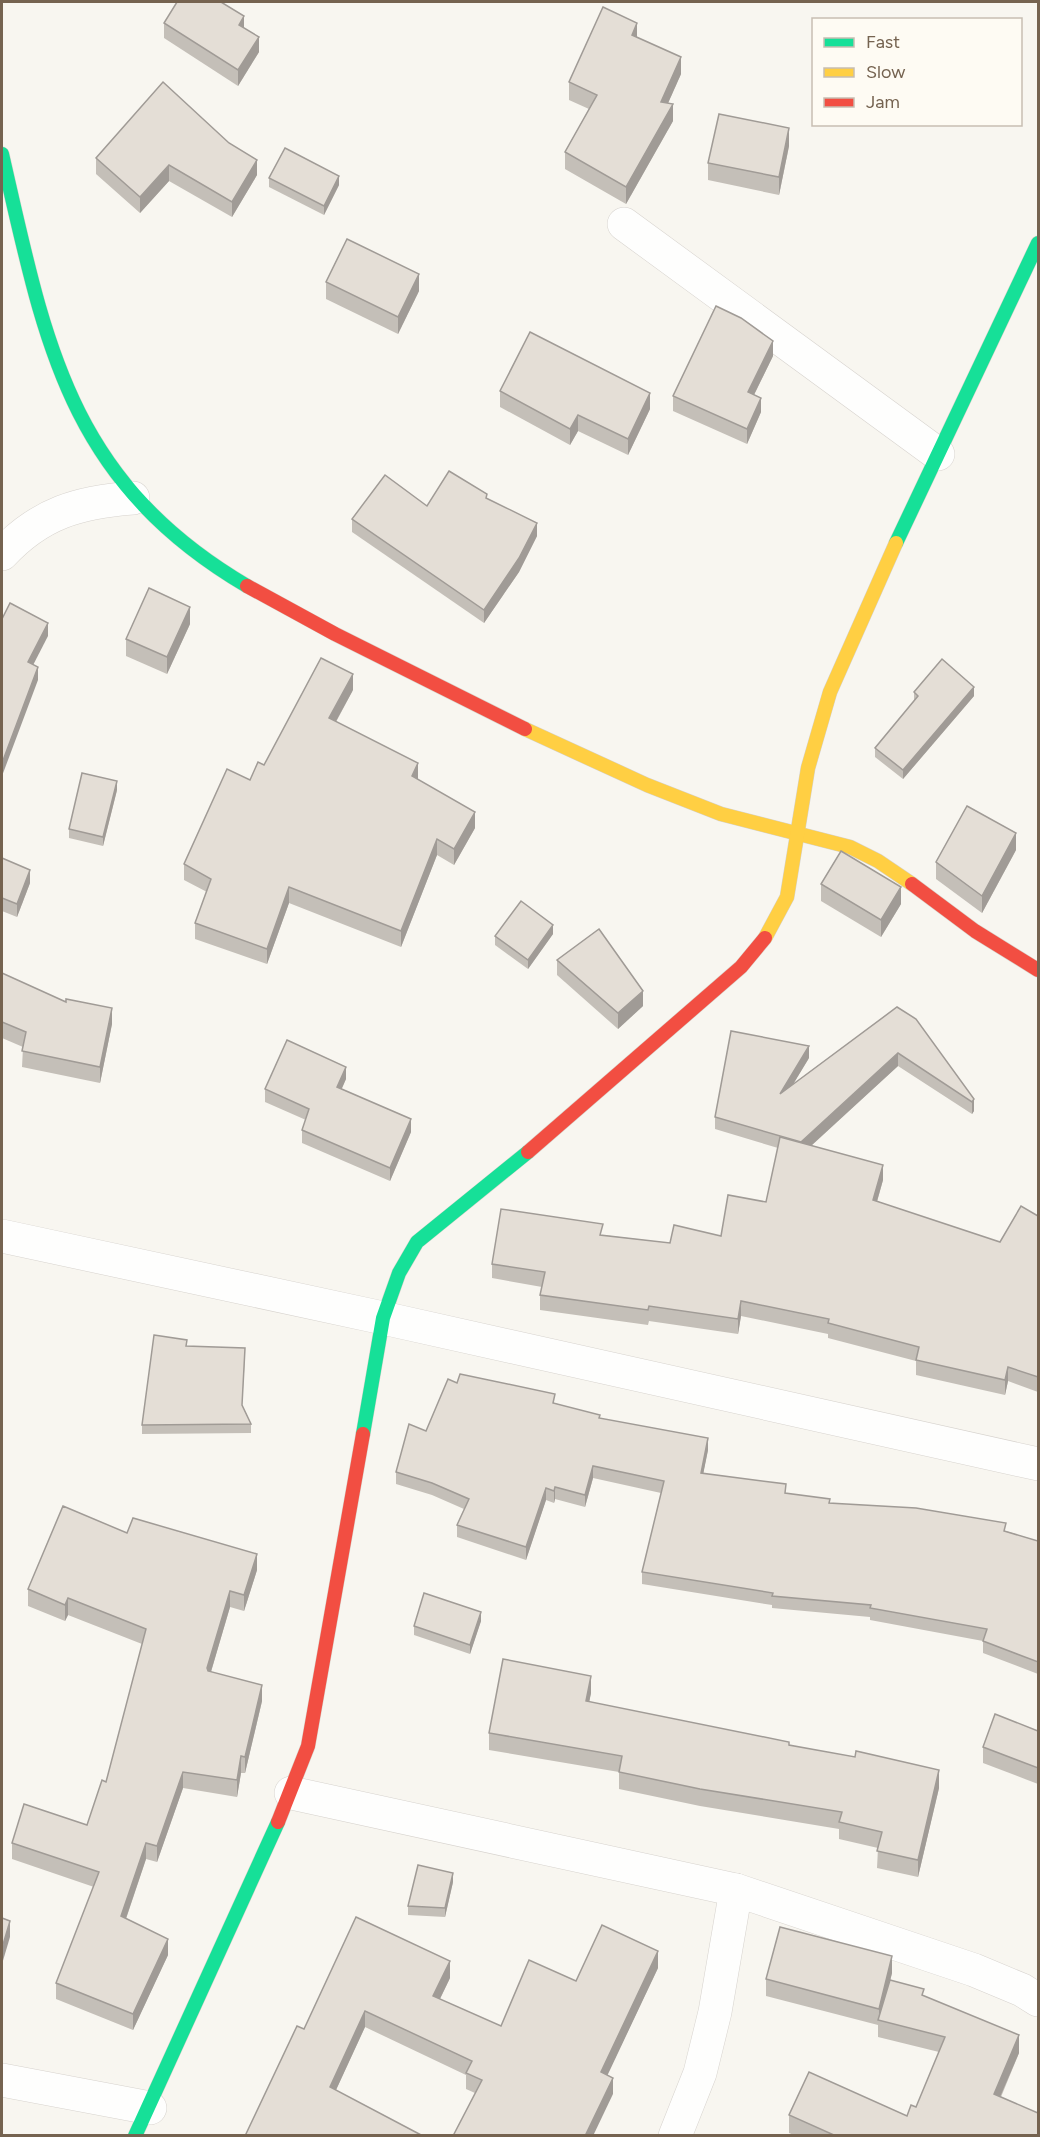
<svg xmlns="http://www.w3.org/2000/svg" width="1040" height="2137" font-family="Figtree,sans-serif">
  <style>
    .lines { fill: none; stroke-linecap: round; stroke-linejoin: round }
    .street-casing { stroke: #d7d3ce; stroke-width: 34 }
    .fast-casing { stroke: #d6d2ca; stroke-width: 15 }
    .slow-casing { stroke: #d6d2ca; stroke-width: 15 }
    .jam-casing { stroke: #d6d2ca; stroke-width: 15 }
    .street { stroke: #fefefd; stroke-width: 33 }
    .fast { stroke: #16e098; stroke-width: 14 }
    .slow { stroke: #ffcf43; stroke-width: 14 }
    .jam { stroke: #f24e42; stroke-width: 14 }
    .wall { fill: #c4bfb8 }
    .shaded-wall { fill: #a09b96 }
    .building { fill: #e4ded6; stroke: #a09b96; stroke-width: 1.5 }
  </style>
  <rect width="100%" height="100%" fill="#f8f6f0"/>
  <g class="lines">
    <defs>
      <g id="street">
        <path d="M624,224L938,454"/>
        <path d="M2,554C40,513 79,502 133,498"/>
        <path d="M2,1236L383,1318L1038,1464"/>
        <path d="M291,1793L736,1890L974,1970L1022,1990L1038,2000"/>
        <path d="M2,2080L150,2108"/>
        <path d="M675,2136L700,2073L715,2012L736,1890"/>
      </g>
      <g id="fast">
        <path d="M2,154C45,341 67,480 247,586"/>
        <path d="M896,543L1038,243"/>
        <path d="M363,1434L383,1318L399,1273L417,1242L528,1152"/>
        <path d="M135,2136L278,1822"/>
      </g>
      <g id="slow">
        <path d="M525,729L647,785L721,814L850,847L878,861L912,884"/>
        <path d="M765,938L787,897L808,768L830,692L896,543"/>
      </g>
      <g id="jam">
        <path d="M247,586L335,634L525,729"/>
        <path d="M912,884L975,931L1038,970"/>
        <path d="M528,1152L741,967L765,938"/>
        <path d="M278,1822L308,1746L363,1434"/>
      </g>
    </defs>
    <use href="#street" class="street-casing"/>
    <use href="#fast" class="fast-casing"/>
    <use href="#slow" class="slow-casing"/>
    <use href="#jam" class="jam-casing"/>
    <use href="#street" class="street"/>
    <use href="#fast" class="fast"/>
    <use href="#slow" class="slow"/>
    <use href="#jam" class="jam"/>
  </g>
  <g class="wall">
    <path d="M164,23L244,28L259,52L238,86L164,38Z"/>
    <path d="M637,37L681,74L668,103L673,121L626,204L565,169V152L589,109L569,100V82Z"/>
    <path d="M163,82L257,175L232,217L169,181L140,213L96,174V158Z"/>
    <path d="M789,146L779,195L708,180V163Z"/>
    <path d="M269,178L339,185L324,215L269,187Z"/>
    <path d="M326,282L419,291L398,334L326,299Z"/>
    <path d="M773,356L754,395L761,412L747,444L673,411V396Z"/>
    <path d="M500,391L650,409L628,455L578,431L570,445L500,407Z"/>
    <path d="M487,498L537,536L519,572L484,623L352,532V519L427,506Z"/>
    <path d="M190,624L167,674L126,656V639Z"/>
    <path d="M353,690L336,722L418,779V780L475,828L454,865L437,855L401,947L289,903L267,964L195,939V923L207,892L184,880V864L250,780L264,765Z"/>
    <path d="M914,692L974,696L903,779L875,757V748L914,701Z"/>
    <path d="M117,790L103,846L69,838V829Z"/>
    <path d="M1016,850L982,913L936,879V862Z"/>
    <path d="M2,858L30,883L17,917L2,911Z"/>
    <path d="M821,884L901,904L881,937L821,901Z"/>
    <path d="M553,934L528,969L495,945V936Z"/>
    <path d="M557,960L643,1006L618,1029L557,975Z"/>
    <path d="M2,973L112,1024L100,1083L22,1067L23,1047L2,1038Z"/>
    <path d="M897,1007L974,1099V1111L972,1114L898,1066L811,1146L883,1180L877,1202L1000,1242L1038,1216V1392L1008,1381L1005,1395L916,1375V1361L828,1338V1334L741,1316L738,1334L649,1321L648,1325L540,1310V1295L542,1287L492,1278V1264L603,1235L670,1243L721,1236L766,1202L778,1148L715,1129V1117L809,1058L793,1084Z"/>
    <path d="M346,1079L341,1089L411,1132L390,1181L302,1143V1130L306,1120L265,1102V1089Z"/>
    <path d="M187,1347L245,1357L242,1406L251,1424V1433L142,1434V1425Z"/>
    <path d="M457,1383L555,1403L600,1418L708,1450L703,1474L786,1494L830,1503L1006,1531L1038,1541V1674L983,1653V1641L870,1620V1617L772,1608V1605L642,1584V1572L661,1493L593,1478L585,1507L555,1499L554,1503L546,1500L526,1560L457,1537V1525L464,1509L432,1495L396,1484V1472L426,1431Z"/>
    <path d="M257,1570L244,1611L230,1607L211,1672L262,1701L245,1773H241L237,1797L183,1788L157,1862L146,1859L126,1919L168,1955L133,2030L56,1999V1983L94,1887L12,1859V1843L87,1825L106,1782L142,1644L68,1615L65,1621L28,1606V1589Z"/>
    <path d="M481,1621L470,1654L414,1635V1626Z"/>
    <path d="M591,1693L589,1702L789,1745L939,1788L918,1877L877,1868L878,1848L839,1839V1829L700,1806L619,1789V1772L489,1750V1733Z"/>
    <path d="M1038,1731V1784L983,1763V1747Z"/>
    <path d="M453,1882L445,1917L408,1915V1906Z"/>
    <path d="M658,1968L607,2075L613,2094L475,2093L466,2089V2075L365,2027L336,2090L245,2136L304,2029L450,1978L440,1999L501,2026L576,1981Z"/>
    <path d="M892,1973L890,1981L924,1996L1019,2053L1001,2097L1038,2136H796L789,2133V2115L907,2116L916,2107L939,2052L878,2037V2025L766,1996V1979Z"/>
  </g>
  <g class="shaded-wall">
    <path d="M244,16V31L239,25Z"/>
    <path d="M637,23V40L632,35Z"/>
    <path d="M259,37V52L238,86V70Z"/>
    <path d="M681,57V74L661,119V102Z"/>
    <path d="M673,104V121L626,204V187Z"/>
    <path d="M789,128V146L779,195V177Z"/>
    <path d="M257,160V175L232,217V202Z"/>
    <path d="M169,165V181L140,213V197Z"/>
    <path d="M339,176V185L324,215V206Z"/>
    <path d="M419,274V291L398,334V317Z"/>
    <path d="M773,341V356L748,407V392Z"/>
    <path d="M650,393V409L628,455V439Z"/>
    <path d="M761,398V412L747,444V429Z"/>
    <path d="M578,415V431L570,445V429Z"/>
    <path d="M537,523V536L519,572L484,623V610Z"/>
    <path d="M190,607V624L167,674V657Z"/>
    <path d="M48,623V636L28,675V662Z"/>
    <path d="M38,667V680L2,776V763Z"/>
    <path d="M353,674V690L329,734V718Z"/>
    <path d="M974,687V696L903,779V770Z"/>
    <path d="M418,763V779L412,792V776Z"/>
    <path d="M117,781V790L103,846V837Z"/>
    <path d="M475,812V828L454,865V849Z"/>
    <path d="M1016,833V850L982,913V896Z"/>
    <path d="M437,839V855L401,947V931Z"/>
    <path d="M30,870V883L17,917V904Z"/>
    <path d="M289,887V903L267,964V949Z"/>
    <path d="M901,887V904L881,937V920Z"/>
    <path d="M553,925V934L528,969V960Z"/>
    <path d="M643,991V1006L618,1029V1013Z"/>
    <path d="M112,1008V1024L100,1083V1067Z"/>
    <path d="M809,1046V1058L780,1106V1094Z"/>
    <path d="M898,1053V1066L801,1155V1142Z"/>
    <path d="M346,1067V1079L337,1100V1087Z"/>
    <path d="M974,1099V1111L972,1114V1102Z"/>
    <path d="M411,1119V1132L390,1181V1168Z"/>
    <path d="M883,1165V1180L873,1215V1200Z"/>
    <path d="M741,1301V1316L738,1334V1319Z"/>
    <path d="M1008,1367V1381L1005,1395V1380Z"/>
    <path d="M708,1438V1450L701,1485V1473Z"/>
    <path d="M593,1466V1478L585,1507V1495Z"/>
    <path d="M555,1487V1499L554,1503V1491Z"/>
    <path d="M546,1488V1500L526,1560V1547Z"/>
    <path d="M257,1554V1570L244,1611V1595Z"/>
    <path d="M230,1591V1607L207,1685V1668Z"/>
    <path d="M68,1598V1615L65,1621V1605Z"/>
    <path d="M481,1612V1621L470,1654V1645Z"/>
    <path d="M591,1676V1693L586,1718V1701Z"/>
    <path d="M262,1685V1701L245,1773V1757Z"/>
    <path d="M241,1756V1773L237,1797V1780Z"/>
    <path d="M939,1770V1788L918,1877V1860Z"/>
    <path d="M183,1772V1788L157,1862V1846Z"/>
    <path d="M146,1843V1859L121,1933V1916Z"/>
    <path d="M453,1873V1882L445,1917V1908Z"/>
    <path d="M10,1921V1937L2,1964V1948Z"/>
    <path d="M168,1939V1955L133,2030V2014Z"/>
    <path d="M658,1951V1968L601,2089V2072Z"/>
    <path d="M892,1956V1973L880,2021H879V2009Z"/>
    <path d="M450,1961V1978L433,2013V1996Z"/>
    <path d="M365,2011V2027L330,2103V2087Z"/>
    <path d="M1019,2035V2053L994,2111V2094Z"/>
    <path d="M613,2078V2094L593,2136H585Z"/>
  </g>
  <g class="building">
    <path d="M177,2H221L244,16L239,25L259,37L238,70L164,23Z"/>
    <path d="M603,7L637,23L632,35L681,57L661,102L673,104L626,187L565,152L597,95L569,82Z"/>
    <path d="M163,82L229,143L257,160L232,202L169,165L140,197L96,158Z"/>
    <path d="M719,114L789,128L779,177L708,163Z"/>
    <path d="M285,148L339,176L324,206L269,178Z"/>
    <path d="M347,239L419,274L398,317L326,282Z"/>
    <path d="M716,306L741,318L773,341L748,392L761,398L747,429L673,396Z"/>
    <path d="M530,332L650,393L628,439L578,415L570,429L500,391Z"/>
    <path d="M449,471L487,494L486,498L537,523L519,558L484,610L352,519L385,475L427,506Z"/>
    <path d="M149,588L190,607L167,657L126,639Z"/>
    <path d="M10,603L48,623L28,662L38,667L2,763V619Z"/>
    <path d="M321,658L353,674L329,718L418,763L412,776L475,812L454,849L437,839L401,931L289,887L267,949L195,923L211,879L184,864L227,769L250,780L258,762L264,765Z"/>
    <path d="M942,659L974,687L903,770L875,748L918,696L914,692Z"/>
    <path d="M82,773L117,781L103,837L69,829Z"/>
    <path d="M967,806L1016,833L982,896L936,862Z"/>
    <path d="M841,851L901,887L881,920L821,884Z"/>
    <path d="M2,858L30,870L17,904L2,898Z"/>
    <path d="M521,901L553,925L528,960L495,936Z"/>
    <path d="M599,929L643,991L618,1013L557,960Z"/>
    <path d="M2,973L66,1002V999L112,1008L100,1067L22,1051L26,1032L2,1022Z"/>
    <path d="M897,1007L916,1019L974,1099L972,1102L898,1053L801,1142L715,1117L731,1031L809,1046L780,1094Z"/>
    <path d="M287,1040L346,1067L337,1087L411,1119L390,1168L302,1130L309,1109L265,1089Z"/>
    <path d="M780,1137L883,1165L873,1200L1000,1242L1021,1206L1038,1216V1377L1008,1367L1005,1380L916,1360L919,1347L828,1323L829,1319L741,1301L738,1319L649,1306L648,1310L540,1295L545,1272L492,1264L501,1209L603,1224L600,1235L670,1243L674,1225L721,1236L728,1195L766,1202Z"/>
    <path d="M154,1335L187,1340L186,1346L245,1348L242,1405L251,1424L142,1425Z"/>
    <path d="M460,1374L555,1394L553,1403L600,1415L599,1418L708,1438L701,1473L786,1484L785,1493L830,1499L829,1503L916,1508L1006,1523L1004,1531L1038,1541V1662L983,1641L987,1629L870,1608L871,1605L772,1596L773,1593L642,1572L664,1481L593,1466L585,1495L555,1487L554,1491L546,1488L526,1547L457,1525L469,1499L432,1483L396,1472L409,1424L426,1431L448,1379L457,1383Z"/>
    <path d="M63,1506L127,1533L133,1518L257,1554L244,1595L230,1591L207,1668L208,1671L262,1685L245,1757L241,1756L237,1780L183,1772L157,1846L146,1843L121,1916L168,1939L133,2014L56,1983L99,1872L12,1843L24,1804L87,1825L102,1780L106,1782L146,1629L68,1598L65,1605L28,1589Z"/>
    <path d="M424,1593L481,1612L470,1645L414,1626Z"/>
    <path d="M503,1659L591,1676L586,1701L789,1742V1745L855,1757L856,1751L939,1770L918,1860L877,1851L882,1832L839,1822L842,1812L700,1789L619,1772L622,1756L489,1733Z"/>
    <path d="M995,1714L1038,1731V1768L983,1747Z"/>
    <path d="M418,1865L453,1873L445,1908L408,1906Z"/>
    <path d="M356,1917L450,1961L433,1996L501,2026L529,1960L576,1981L602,1925L658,1951L601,2072L613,2078L585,2136H453L482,2080L466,2073L472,2061L365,2011L330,2087L423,2136H245L297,2026L304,2029Z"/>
    <path d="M2,1918L10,1921L2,1948Z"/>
    <path d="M780,1927L892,1956L879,2009L766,1979Z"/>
    <path d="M890,1980L924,1989L922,1995L1019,2035L994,2094L1038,2113V2136H836L789,2115L809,2072L907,2116L911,2105L916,2107L945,2037L878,2020Z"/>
  </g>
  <rect width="1040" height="2137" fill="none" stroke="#756350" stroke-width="6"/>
  <rect x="812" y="18" width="210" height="108" fill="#fefbf3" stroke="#c7beb2" stroke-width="1.5"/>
  <rect x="824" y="38" width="30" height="9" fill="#16e098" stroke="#c7beb2" stroke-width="1.5"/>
  <text x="866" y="48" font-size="18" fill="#756350">Fast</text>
  <rect x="824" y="68" width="30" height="9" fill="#ffcf43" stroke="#c7beb2" stroke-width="1.5"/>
  <text x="866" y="78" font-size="18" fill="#756350">Slow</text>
  <rect x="824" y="98" width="30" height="9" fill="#f24e42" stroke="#c7beb2" stroke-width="1.5"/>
  <text x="866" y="108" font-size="18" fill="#756350">Jam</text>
</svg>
